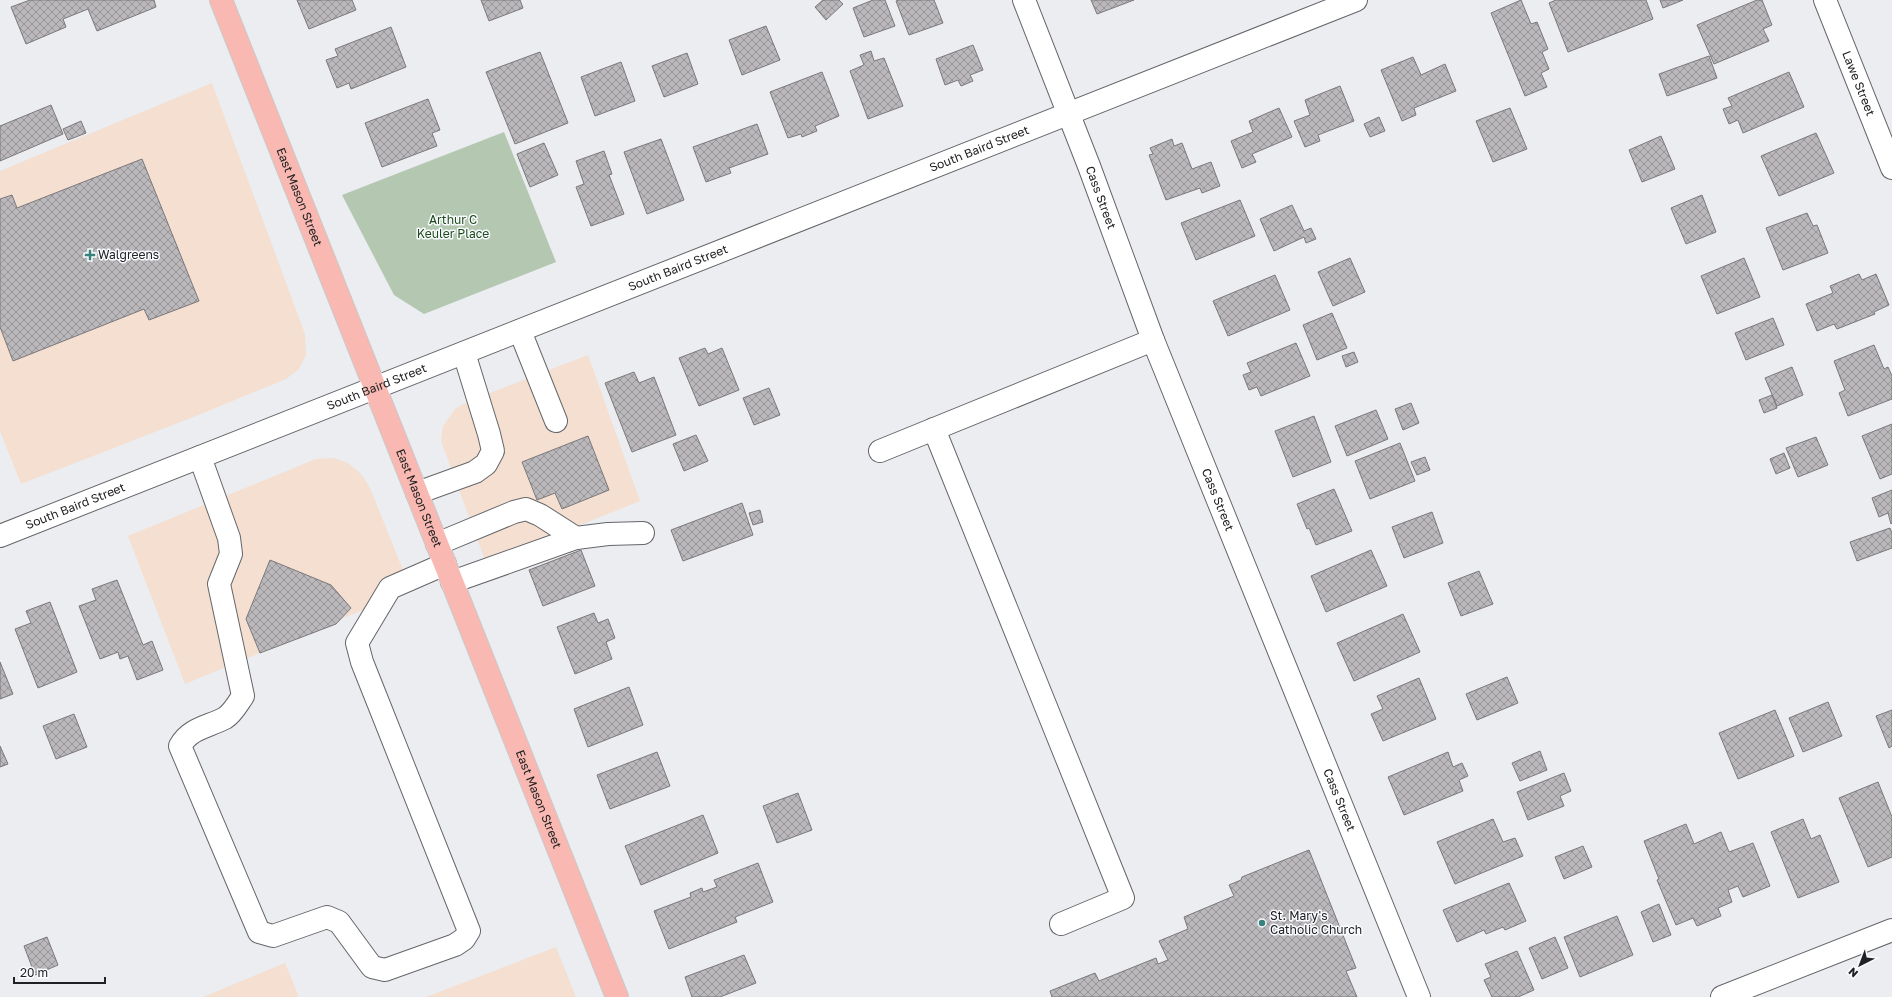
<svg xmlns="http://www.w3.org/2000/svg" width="1892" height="997" font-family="'Golos Text',sans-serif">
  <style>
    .commercial { fill: #f4dfd1 }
    .park { fill: #b3c7b1 }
    .building { fill: url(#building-cross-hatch); stroke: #7b787b }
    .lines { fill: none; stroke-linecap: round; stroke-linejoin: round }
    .minor-casing { stroke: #656669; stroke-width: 24 }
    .major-casing { stroke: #c9caca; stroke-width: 24 }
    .minor { stroke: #fff; stroke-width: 22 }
    .major { stroke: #f9b8b1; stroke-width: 22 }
    .poi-dot { fill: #39817c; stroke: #f9fbfe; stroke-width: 1.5 }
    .labels { text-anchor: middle; stroke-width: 3; stroke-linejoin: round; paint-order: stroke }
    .street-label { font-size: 12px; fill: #202122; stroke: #f9fbfe }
    .park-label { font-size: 12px; fill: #1d4a1a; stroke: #f9fbfe }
    .poi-label { font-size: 12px; fill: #202122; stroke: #f9fbfe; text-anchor: start }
  </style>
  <defs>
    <pattern id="building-cross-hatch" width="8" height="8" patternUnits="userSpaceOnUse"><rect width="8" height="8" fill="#bab8ba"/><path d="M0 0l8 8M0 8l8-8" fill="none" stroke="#979597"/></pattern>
  </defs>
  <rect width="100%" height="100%" fill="#ebedf1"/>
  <g class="commercial">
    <path d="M212,83L305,334L306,355L299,369L286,379L196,416L21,484L0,431V171Z"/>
    <path d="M588,355L640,501L486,563L441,441L443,426L456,408L469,401Z"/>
    <path d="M333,458L348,463L362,475L370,488L411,590L185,684L128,536L316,459Z"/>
    <path d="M556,947L576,997H426Z"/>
    <path d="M285,963L299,997H203Z"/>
  </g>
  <path class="park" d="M504,132L556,262L424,314L394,295L342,195Z"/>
  <g class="building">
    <path d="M30,0H154L156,7L97,31L88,9L63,19L66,27L26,44L11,7Z"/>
    <path d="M297,0H352L356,10L309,29Z"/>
    <path d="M481,0H520L523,8L489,21Z"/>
    <path d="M823,0H839L843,4L826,20L815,7Z"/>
    <path d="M873,0H885L895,26L864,37L853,8Z"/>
    <path d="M899,0H934L943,23L909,35L896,1Z"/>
    <path d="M1091,0H1134L1097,14Z"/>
    <path d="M1521,0L1531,24L1537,22L1548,49L1542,52L1549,69L1541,73L1547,87L1525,96L1491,13Z"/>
    <path d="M1556,0H1646L1653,19L1568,52L1549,3Z"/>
    <path d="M1660,0H1683L1663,8Z"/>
    <path d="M1757,0H1762L1772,25L1763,29L1769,41L1714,64L1697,25Z"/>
    <path d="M766,26L780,60L742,75L729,40Z"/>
    <path d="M391,27L406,67L351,89L349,83L337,88L326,60L338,56L335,49Z"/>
    <path d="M973,45L983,70L970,75L973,81L961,86L958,80L945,85L936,59Z"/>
    <path d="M871,51L874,61L884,58L903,106L868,119L850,71L864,65L860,55Z"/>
    <path d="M540,52L568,123L515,144L486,72Z"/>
    <path d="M687,53L698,84L664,97L652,66Z"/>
    <path d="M1709,56L1717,78L1667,96L1659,74Z"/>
    <path d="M1413,57L1421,75L1445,64L1456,91L1414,108L1416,115L1402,121L1381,70Z"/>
    <path d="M621,62L635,101L595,116L581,77Z"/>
    <path d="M822,72L839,116L815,126L817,131L802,137L801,134L788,138L770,92Z"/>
    <path d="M1789,72L1804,107L1743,133L1738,120L1729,124L1723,109L1732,106L1728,98Z"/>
    <path d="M1340,86L1354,121L1318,135L1320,141L1305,147L1294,121L1310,115L1305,100Z"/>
    <path d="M428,99L440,130L432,133L437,146L382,167L365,123Z"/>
    <path d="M51,105L63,134L0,161V126Z"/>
    <path d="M1279,108L1292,137L1252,154L1256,162L1242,168L1231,141L1253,132L1249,121Z"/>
    <path d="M1510,108L1527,149L1493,162L1476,121Z"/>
    <path d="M1379,117L1385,131L1370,137L1364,124Z"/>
    <path d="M81,121L86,133L68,140L63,129Z"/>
    <path d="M757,124L768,154L729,168L731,173L706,182L693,147Z"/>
    <path d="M1816,133L1834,173L1779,196L1761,156Z"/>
    <path d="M1661,136L1675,169L1642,182L1629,150Z"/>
    <path d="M661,139L684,200L647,214L624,152Z"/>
    <path d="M1172,139L1174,146L1182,143L1192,169L1211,162L1220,186L1202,193L1200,188L1166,200L1149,155L1153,154L1150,148Z"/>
    <path d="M544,143L558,175L530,187L517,154Z"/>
    <path d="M604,151L612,174L609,175L624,214L591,226L576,187L584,184L576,161Z"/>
    <path d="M142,159L199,301L149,320L144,309L13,361L0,327V199L12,195L17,208Z"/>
    <path d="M1702,195L1716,232L1686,244L1671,208Z"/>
    <path d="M1240,200L1255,236L1196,260L1181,223Z"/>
    <path d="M1292,205L1304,231L1311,228L1316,239L1306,243L1304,237L1274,251L1260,219Z"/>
    <path d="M1807,213L1813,226L1817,225L1828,253L1783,270L1766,228Z"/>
    <path d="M1350,258L1365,292L1333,306L1318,272Z"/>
    <path d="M1744,258L1760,297L1717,314L1701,276Z"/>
    <path d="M1859,274L1862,280L1876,274L1889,305L1874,312L1875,314L1837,329L1834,324L1817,331L1806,304L1833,293L1830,286Z"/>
    <path d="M1275,275L1290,310L1228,336L1213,301Z"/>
    <path d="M1332,313L1347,348L1317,360L1303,325Z"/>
    <path d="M1773,318L1784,345L1746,360L1735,333Z"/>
    <path d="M1296,343L1310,376L1261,396L1257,387L1249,390L1243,375L1251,372L1247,363Z"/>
    <path d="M1874,345L1884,369L1888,367L1892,376V399L1848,416L1839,393L1845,390L1834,361Z"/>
    <path d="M705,348L708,354L722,348L739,390L699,406L679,358Z"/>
    <path d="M1354,352L1358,362L1346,367L1342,356Z"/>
    <path d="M1792,367L1803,395L1777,406L1765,378Z"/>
    <path d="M634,372L639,383L654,377L676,435L632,452L605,383Z"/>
    <path d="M769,388L780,415L754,425L743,398Z"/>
    <path d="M1772,395L1777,408L1764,413L1759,400Z"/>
    <path d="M1411,403L1419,423L1403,430L1395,409Z"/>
    <path d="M1376,410L1388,439L1347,456L1335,426Z"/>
    <path d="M1314,416L1331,462L1293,477L1275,431Z"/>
    <path d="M1892,424V474L1880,479L1862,436Z"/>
    <path d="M696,435L708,461L684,471L673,444Z"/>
    <path d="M588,436L609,490L562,509L555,493L537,500L522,462Z"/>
    <path d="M1816,437L1828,465L1798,477L1786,448Z"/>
    <path d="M1400,443L1415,481L1370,499L1355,461Z"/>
    <path d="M1784,453L1790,468L1776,474L1770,459Z"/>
    <path d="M1425,457L1430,470L1417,475L1411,462Z"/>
    <path d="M1334,489L1352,531L1316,545L1309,528L1307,529L1297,504Z"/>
    <path d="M1892,490V523L1891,524L1888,513L1879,517L1872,498Z"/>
    <path d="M742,503L753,535L683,561L671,530Z"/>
    <path d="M760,510L763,522L753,525L749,513Z"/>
    <path d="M1432,512L1443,543L1404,558L1392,527Z"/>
    <path d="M1890,528L1892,533V548L1857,561L1850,542Z"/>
    <path d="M581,550L595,586L543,606L529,570Z"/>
    <path d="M1371,550L1387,586L1326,612L1311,576Z"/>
    <path d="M270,560L331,585L351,608L336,624L260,653L246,619Z"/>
    <path d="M1479,571L1493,604L1461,616L1448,583Z"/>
    <path d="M117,580L143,645L152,641L163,670L137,680L128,656L120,659L118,652L100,659L79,606L96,600L92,589Z"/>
    <path d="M50,602L77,672L38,688L15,629L31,623L26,611Z"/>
    <path d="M594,613L598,623L608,619L615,638L606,642L612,659L575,674L557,627Z"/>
    <path d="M1403,614L1420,652L1354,681L1337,643Z"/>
    <path d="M0,662L13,694L0,699Z"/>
    <path d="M1507,677L1518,703L1477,720L1466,694Z"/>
    <path d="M1419,678L1436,719L1383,741L1371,714L1383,709L1377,696Z"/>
    <path d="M629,687L643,725L588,747L574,709Z"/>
    <path d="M1828,702L1842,736L1803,752L1789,718Z"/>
    <path d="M1775,710L1794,756L1738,779L1719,733Z"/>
    <path d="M1892,710V746L1889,748L1876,716Z"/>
    <path d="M74,714L87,747L56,759L43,726Z"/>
    <path d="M0,746L8,764L0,767Z"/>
    <path d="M1540,751L1547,770L1520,781L1512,763Z"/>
    <path d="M657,752L670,786L610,809L597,775Z"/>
    <path d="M1448,752L1453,767L1462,763L1468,776L1459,780L1463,791L1404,815L1388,777Z"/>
    <path d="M1564,773L1571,791L1560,796L1564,806L1528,820L1517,792Z"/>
    <path d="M1878,782L1892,817V857L1868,867L1839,798Z"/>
    <path d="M798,793L812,830L777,843L763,806Z"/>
    <path d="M703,815L718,853L641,885L625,846Z"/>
    <path d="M1493,819L1503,842L1515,838L1523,856L1455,884L1437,842Z"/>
    <path d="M1803,819L1811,839L1820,835L1839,882L1798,898L1771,832Z"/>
    <path d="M1686,824L1694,844L1721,832L1729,852L1753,843L1770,886L1743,897L1738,886L1728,890L1732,902L1718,908L1721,916L1697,926L1693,918L1676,925L1657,880L1659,879L1644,841Z"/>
    <path d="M1583,846L1592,867L1564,879L1555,857Z"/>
    <path d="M1309,850L1356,968L1346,971L1357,997H1052L1050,991L1095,973L1099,981L1156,958L1158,964L1168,960L1159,941L1188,929L1184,917L1234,896L1229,885L1241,880L1242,877Z"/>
    <path d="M758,863L773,902L735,917L737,922L669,949L654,911L691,897L690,893L702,888L703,892L717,887L714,880Z"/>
    <path d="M1509,883L1526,921L1505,930L1503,927L1486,934L1484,930L1457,942L1443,910Z"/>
    <path d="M1659,904L1671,935L1653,942L1641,912Z"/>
    <path d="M1617,916L1633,955L1580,977L1564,937Z"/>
    <path d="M47,937L58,965L35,975L24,946Z"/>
    <path d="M1555,937L1568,968L1542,979L1529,948Z"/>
    <path d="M1517,951L1534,990L1518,997H1492L1484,980L1491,977L1485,964Z"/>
    <path d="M744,955L756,983L720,997H692L685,977Z"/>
  </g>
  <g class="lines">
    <defs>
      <g id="minor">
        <path id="s1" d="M1024,0L1089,166L1153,340L1419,997"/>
        <path id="s2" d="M1825,0L1892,168"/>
        <path d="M520,331L556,421"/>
        <path d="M934,429L1123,898L1061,924"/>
        <path d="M880,451L1153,340"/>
        <path d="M200,457L229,538L231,554L219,584L243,696C238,703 233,713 225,718C208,727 190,728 180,746L259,932L273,936L327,917L339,922L372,967L385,970L455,945L464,939L469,931L362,662L357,643L390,588L445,564"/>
        <path d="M417,493L475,472L486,464L493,451L489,434L464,353"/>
        <path id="s3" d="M0,536L1356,0"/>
        <path d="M437,544L514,512L526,509L540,515L576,538"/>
        <path d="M452,582L576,538L608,534L643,533"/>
        <path d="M1722,997L1892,930"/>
      </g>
      <g id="major">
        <path id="s4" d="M221,0L617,997"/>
      </g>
    </defs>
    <use href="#minor" class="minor-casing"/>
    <use href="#major" class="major-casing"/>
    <use href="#minor" class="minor"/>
    <use href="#major" class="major"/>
  </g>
  <g class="poi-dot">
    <path d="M88 249h4v4h4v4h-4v4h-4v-4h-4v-4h4z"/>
    <circle cx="1262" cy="923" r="4"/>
  </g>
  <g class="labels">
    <g class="street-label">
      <text dy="4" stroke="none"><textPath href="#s2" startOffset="90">Lawe Street</textPath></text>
      <text dy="4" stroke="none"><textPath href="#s3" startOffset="1053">South Baird Street</textPath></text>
      <text dy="4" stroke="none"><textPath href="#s4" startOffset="212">East Mason Street</textPath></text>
      <text dy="4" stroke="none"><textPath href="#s1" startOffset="212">Cass Street</textPath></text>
      <text dy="4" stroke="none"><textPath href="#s3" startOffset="729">South Baird Street</textPath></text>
      <text dy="4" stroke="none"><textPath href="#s3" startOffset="405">South Baird Street</textPath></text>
      <text dy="4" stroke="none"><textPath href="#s4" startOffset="536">East Mason Street</textPath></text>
      <text dy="4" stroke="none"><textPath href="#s1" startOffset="536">Cass Street</textPath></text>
      <text dy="4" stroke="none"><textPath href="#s3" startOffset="81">South Baird Street</textPath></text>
      <text dy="4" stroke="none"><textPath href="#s4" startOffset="860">East Mason Street</textPath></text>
      <text dy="4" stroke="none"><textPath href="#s1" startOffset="860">Cass Street</textPath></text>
    </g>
    <g class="park-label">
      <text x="453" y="224">Arthur C<tspan x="453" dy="14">Keuler Place</tspan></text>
    </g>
    <g class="poi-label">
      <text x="98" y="259">Walgreens</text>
      <text x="1270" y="920">St. Mary's<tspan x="1270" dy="14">Catholic Church</tspan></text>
    </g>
  </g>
  <g transform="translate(1860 965) rotate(222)" stroke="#f9fbfe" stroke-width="3" paint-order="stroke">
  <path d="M0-3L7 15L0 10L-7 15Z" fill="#202122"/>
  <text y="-6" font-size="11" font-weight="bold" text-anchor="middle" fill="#202122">N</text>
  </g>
  <path d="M14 977v6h91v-6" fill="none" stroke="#202122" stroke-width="2"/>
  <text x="20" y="977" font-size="12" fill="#202122" stroke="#f9fbfe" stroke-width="3" paint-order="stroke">20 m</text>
</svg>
